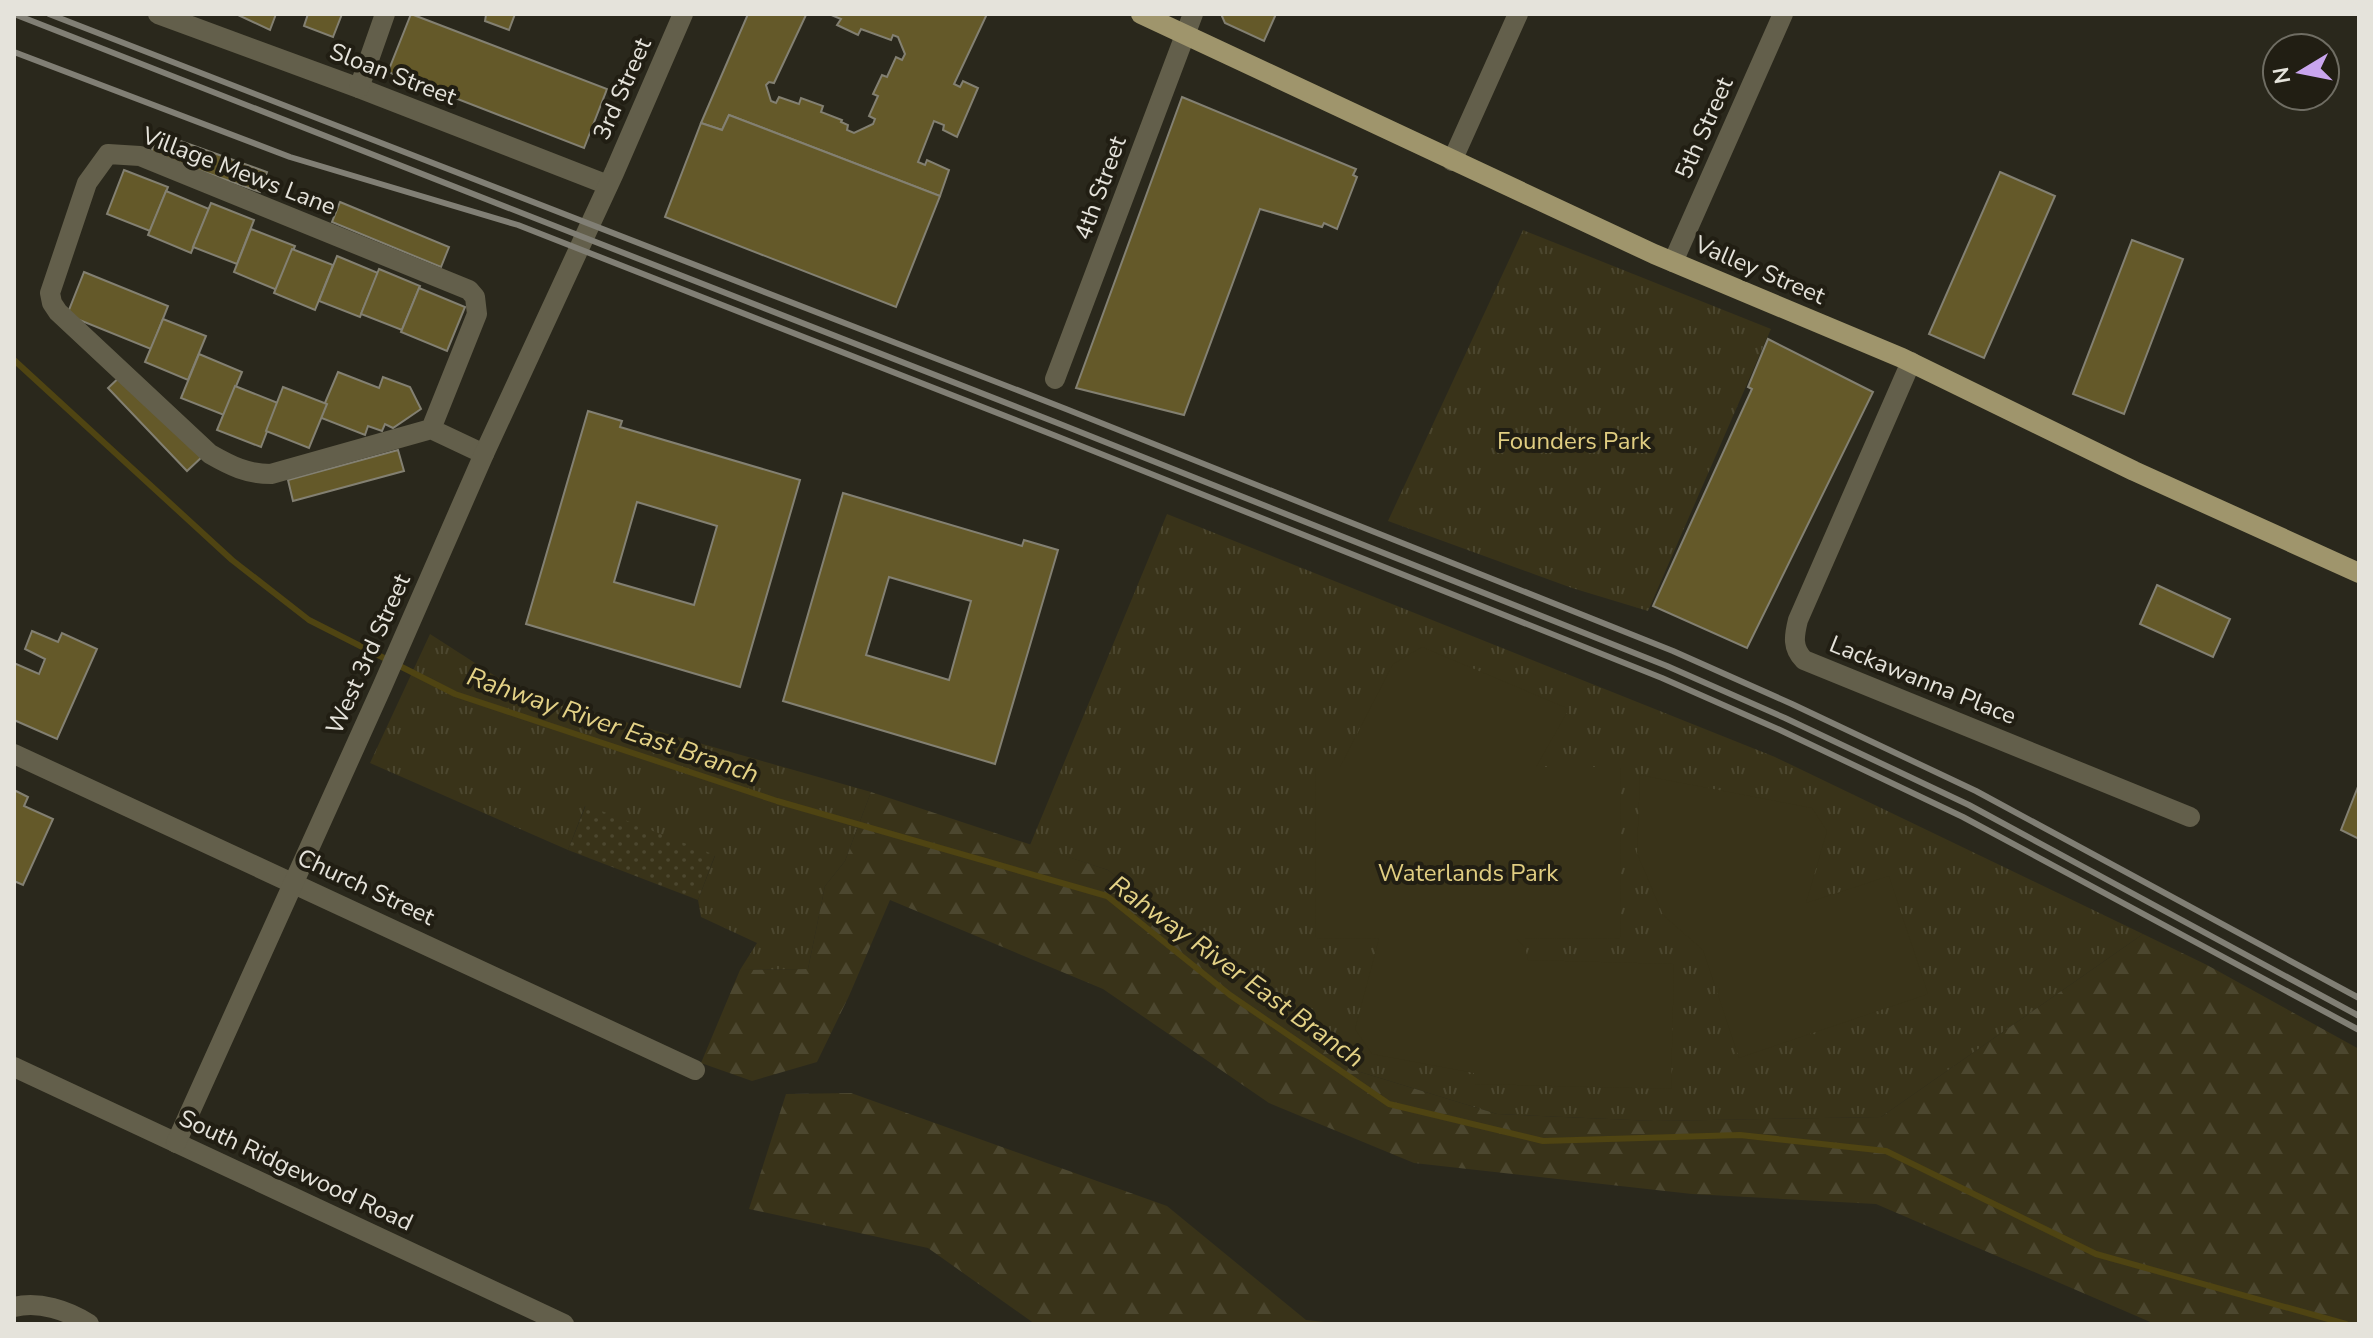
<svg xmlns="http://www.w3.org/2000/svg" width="2373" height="1338" font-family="'Nunito Sans',sans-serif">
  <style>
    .grass { fill: url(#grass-tufts) }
    .forest { fill: url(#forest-firs) }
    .garden { fill: url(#garden-dots) }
    .pitch { fill: #393319 }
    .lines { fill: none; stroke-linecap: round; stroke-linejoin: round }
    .stream { stroke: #4f4412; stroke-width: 6 }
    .building { fill: #645929; stroke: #838072; stroke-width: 2; fill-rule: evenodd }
    .minor { stroke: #635f4b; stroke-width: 20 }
    .major { stroke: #9f956c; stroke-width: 20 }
    .rail { stroke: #817f75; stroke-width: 6 }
    .labels { text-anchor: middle; stroke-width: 8; stroke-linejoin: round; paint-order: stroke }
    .street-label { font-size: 24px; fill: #e5e3db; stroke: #211e13 }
    .park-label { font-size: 24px; fill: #e0cd81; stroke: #211e13 }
    .water-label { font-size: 26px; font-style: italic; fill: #e4d286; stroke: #211e13 }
  </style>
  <defs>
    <pattern id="grass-tufts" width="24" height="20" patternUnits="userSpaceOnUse" patternTransform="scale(2)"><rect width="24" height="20" fill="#393319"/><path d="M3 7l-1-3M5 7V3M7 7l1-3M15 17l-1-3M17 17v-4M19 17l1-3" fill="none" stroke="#4c472f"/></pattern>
    <pattern id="forest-firs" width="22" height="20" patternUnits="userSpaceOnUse" patternTransform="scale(2)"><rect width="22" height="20" fill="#393319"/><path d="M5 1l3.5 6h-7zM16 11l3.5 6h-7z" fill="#4c472f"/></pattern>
    <pattern id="garden-dots" width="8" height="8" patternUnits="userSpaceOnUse" patternTransform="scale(2)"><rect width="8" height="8" fill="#393319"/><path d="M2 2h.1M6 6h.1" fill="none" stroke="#4c472f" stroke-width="1.8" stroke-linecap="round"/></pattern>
  </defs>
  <rect width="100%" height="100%" fill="#2a281c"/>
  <g class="grass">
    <path d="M1523,230L1771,329L1648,611L1572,588L1388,521Z"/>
    <path d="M1167,514L1775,757L2143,934L1881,1117L1654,1121L1497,1114L1357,1071L1256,986L1108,870L1030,845Z"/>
    <path d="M430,634L520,692L871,792L845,861L825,886L808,969L740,970L757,943L701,917L698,900L715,856L585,806L568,850L370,763Z"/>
  </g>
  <g class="forest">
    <path d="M871,792L1108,870L1256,986L1357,1071L1497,1114L1654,1121L1881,1117L2143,934L2207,965L2359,1049V1324H2155L1876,1204L1692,1194L1414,1163L1269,1103L1103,989L890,900L849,996L817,1062L752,1081L701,1063L740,970L808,969L825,886L845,861Z"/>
    <path d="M851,1093L1167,1206L1306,1320L1343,1324H1035L928,1248L749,1209L786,1094Z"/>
  </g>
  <path class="garden" d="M586,805L715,855L698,900L568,850Z"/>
  <g class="pitch">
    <path d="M1422,647L1569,709L1536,767H1620L1621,938L1516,939L1525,947L1528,960L1674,964L1671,1089L1474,1084V1073L1372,1054L1355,1029L1379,939L1316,938L1315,767H1340L1393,664Z"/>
    <path d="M1640,775L1812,808L1827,831L1806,903L1889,876L1928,994L1739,1058L1703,950L1663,915L1637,853Z"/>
  </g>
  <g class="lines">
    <path class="stream" d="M14,360L232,560L309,620L455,694L777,801L1107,896L1230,995L1389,1104L1543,1141L1740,1135L1886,1151L2096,1254L2346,1324"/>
  </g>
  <g class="building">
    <path d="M236,14H276L270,30Z"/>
    <path d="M308,14H342L333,37L304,26Z"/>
    <path d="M411,14L607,89L584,148L388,72Z"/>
    <path d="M482,14H515L509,30L485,21L486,15Z"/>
    <path d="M748,14L806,15L774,83L769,82L766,85L771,101L776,103L779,97L799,104L801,98L823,106L821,112L842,120L841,122L848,125L847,130L854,133L873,124L875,119L869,116L878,96L873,94L882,75L887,77L896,57L902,60L905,54L898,37L893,35L891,40L861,29L858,35L837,25L841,19L829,14H987L954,84L960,87L963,81L978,88L957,137L943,130L944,125L934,121L918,162L925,165L927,160L949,170L940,196L729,115L722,130L701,123Z"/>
    <path d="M1221,14H1276L1264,41L1225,23Z"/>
    <path d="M1182,97L1356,169L1353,175L1357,177L1337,229L1324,223L1322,227L1260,209L1184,415L1076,388Z"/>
    <path d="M729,115L940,196L896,307L665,217L701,123L722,130Z"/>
    <path d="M158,133L267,172L260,192L151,153Z"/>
    <path d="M124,170L168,187L150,231L107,214Z"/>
    <path d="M2000,172L2055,196L1984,358L1929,334Z"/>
    <path d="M166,191L209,209L191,253L148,235Z"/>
    <path d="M340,202L449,247L441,267L332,222Z"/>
    <path d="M211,203L254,220L237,264L193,247Z"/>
    <path d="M251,229L295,246L277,290L234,272Z"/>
    <path d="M2132,240L2183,259L2124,414L2073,394Z"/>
    <path d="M292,249L333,265L315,310L274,293Z"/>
    <path d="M337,256L378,273L360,317L319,301Z"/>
    <path d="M379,269L420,286L402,330L361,314Z"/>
    <path d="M84,272L168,306L151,349L67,315Z"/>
    <path d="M419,288L465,307L447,351L401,332Z"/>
    <path d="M163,319L206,336L188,380L145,362Z"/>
    <path d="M1768,339L1873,392L1747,648L1653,606L1752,389L1748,387Z"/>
    <path d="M199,354L242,372L224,415L181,398Z"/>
    <path d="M338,372L379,388L383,377L410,387L421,409L393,428L385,424L382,431L368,426L365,435L319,417Z"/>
    <path d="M124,373L203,456L187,471L108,388Z"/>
    <path d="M235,386L278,403L261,447L217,430Z"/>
    <path d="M283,387L327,404L309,448L266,431Z"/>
    <path d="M588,411L622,421L620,427L800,480L740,687L526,624ZM637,502L717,526L694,605L614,582Z"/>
    <path d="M398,450L404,471L293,501L288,480Z"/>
    <path d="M843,493L1022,546L1024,540L1058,550L995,764L783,701ZM889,577L971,601L949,680L866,655Z"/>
    <path d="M2157,585L2230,619L2213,657L2140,624Z"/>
    <path d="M32,631L58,642L62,633L97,649L57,739L14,720V663L39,674L45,659L25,649Z"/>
    <path d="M2359,784V839L2341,830Z"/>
    <path d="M14,790L28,797L24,806L53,819L23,885L14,881Z"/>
  </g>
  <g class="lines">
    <g class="minor">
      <path d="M158,14L359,88L608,185"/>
      <path d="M359,88L385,14"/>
      <path d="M1452,161L1518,14"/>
      <path d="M1673,262L1783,14"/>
      <path d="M1911,362L1798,620C1794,636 1792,648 1804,660L2190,817"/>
      <path d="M1055,379L1193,14"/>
      <path d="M431,429L477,314L475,297L469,290L140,156L108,154L87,183L50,293L52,303L58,312L210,454C231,466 247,474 271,474L431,429L484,454"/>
      <path d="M14,754L695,1070"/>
      <path d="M14,1067L564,1324"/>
      <path d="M176,1143L382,687L484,454L614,173L683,14"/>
      <path d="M14,1307C39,1301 67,1310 89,1324"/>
    </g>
    <path class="major" d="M1141,14L1654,254L1902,358L2134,471L2359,573"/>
    <g class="rail">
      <path d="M14,14L1060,424L1667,666L1785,718L1969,805L2359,1016"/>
      <path d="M49,14L1066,409L1673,651L1792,704L1976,791L2359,998"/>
      <path d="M14,52L290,157L518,225L1056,436L1662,678L1780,730L1963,817L2359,1030"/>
    </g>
  </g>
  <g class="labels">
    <g class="street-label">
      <text transform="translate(393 74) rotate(21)" y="8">Sloan Street</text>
      <text transform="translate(622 89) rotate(-66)" y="8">3rd Street</text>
      <text transform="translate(1704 128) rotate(-66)" y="8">5th Street</text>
      <text transform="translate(239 171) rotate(21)" y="8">Village Mews Lane</text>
      <text transform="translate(1100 188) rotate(-70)" y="8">4th Street</text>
      <text transform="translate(1760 270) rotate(23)" y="8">Valley Street</text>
      <text transform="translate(368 654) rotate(-66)" y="8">West 3rd Street</text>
      <text transform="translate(1923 680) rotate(22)" y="8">Lackawanna Place</text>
      <text transform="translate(366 887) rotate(25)" y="8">Church Street</text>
      <text transform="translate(296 1170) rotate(25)" y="8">South Ridgewood Road</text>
    </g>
    <g class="park-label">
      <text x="1574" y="449">Founders Park</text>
      <text x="1468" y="881">Waterlands Park</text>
    </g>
    <g class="water-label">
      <text transform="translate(613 725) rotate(19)" y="9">Rahway River East Branch</text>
      <text transform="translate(1237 971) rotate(36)" y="9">Rahway River East Branch</text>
    </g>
  </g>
  <rect width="2373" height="1338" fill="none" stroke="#e5e3db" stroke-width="32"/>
  <g transform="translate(2301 72) rotate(260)"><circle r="38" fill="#211e13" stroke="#6f6d63" stroke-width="2"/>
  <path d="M0-6L14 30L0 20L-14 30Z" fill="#c9a5ee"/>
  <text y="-12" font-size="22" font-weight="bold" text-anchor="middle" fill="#e5e3db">N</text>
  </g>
</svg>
